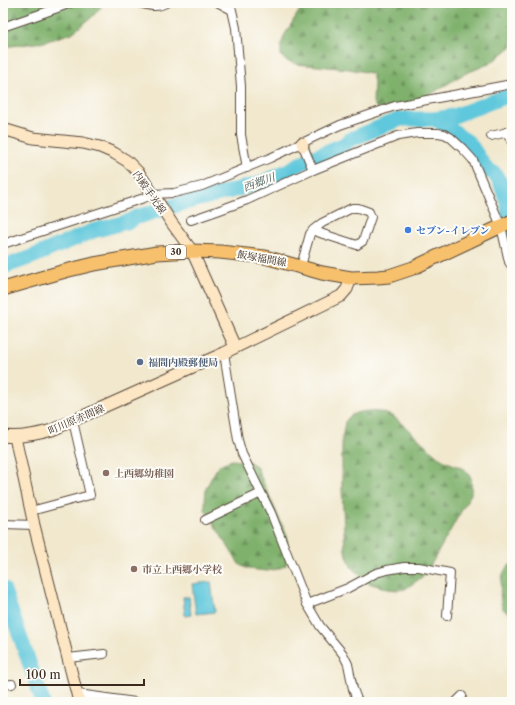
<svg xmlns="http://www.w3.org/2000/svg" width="515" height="705" font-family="'Libre Caslon Text','Noto Serif JP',serif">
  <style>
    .forest { fill: url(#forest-firs); stroke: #5d6e45 }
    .water { fill: #60c8dc; stroke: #4e797d }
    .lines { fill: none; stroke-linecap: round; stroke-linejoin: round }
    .river { stroke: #60c8dc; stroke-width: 15 }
    .street-casing { stroke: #564638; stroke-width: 10 }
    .secondary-casing { stroke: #564638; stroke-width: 13 }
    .primary-casing { stroke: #564638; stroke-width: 15 }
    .street { stroke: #fff; stroke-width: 8 }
    .secondary { stroke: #fce6c4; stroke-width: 11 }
    .primary { stroke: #f7c06c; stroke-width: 13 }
    .shop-dot { fill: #3f7fe0; stroke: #fdfcf7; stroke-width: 1.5 }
    .service-dot { fill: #5c6f8a; stroke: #fdfcf7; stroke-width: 1.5 }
    .education-dot { fill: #8d6e63; stroke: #fdfcf7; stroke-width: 1.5 }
    .labels { text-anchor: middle; stroke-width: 4; stroke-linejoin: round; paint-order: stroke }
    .shield { fill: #fdfcf7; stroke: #75695f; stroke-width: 1 }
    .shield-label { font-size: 9px; font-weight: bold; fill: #3b2a1e }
    .street-label { font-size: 10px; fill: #3b2a1e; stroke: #fdfcf7 }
    .shop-label { font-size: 10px; font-weight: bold; fill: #366cbe; stroke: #fdfcf7; text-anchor: start }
    .service-label { font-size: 10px; font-weight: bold; fill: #4e5e75; stroke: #fdfcf7; text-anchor: start }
    .education-label { font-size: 10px; font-weight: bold; fill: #785e54; stroke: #fdfcf7; text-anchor: start }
    .water-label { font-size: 11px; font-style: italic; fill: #465957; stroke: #fdfcf7 }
  </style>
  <defs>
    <pattern id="forest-firs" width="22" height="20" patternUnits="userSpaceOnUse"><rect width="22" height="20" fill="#7fb16c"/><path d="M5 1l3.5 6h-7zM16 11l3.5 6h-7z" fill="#699058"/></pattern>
  </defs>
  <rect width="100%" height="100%" fill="#fdfcf7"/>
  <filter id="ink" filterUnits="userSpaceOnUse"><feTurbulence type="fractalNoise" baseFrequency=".025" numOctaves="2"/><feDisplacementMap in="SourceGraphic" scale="8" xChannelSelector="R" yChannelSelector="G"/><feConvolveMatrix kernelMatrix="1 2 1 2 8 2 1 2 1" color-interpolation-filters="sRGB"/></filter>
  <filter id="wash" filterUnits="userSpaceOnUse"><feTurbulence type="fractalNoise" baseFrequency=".012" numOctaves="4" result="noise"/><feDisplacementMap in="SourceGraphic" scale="16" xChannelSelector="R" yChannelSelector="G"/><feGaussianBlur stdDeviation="0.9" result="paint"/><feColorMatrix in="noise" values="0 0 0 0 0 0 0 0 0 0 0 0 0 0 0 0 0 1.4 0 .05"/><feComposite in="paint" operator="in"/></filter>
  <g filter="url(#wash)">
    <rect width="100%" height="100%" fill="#f1e8ce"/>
    <g class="forest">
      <path d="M3,3H103L101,7L92,17L72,33L44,42L3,47Z"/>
      <path d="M304,3H512V46L491,63L462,75L413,105L377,109L373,102L374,82L372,74L366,72L349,69L296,64L285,60L281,56V46L284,36Z"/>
      <path d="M367,411L380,412L393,416L441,459C450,465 467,466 471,478C472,483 471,489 471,494L425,575L405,589L397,590L388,589L369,583L352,568L345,551L342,488V439L345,422L350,416L356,413Z"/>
      <path d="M232,460L250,462L256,466L287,536L288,557L286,565L278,569L267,571L248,569L239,564L205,510V501L206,488L217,468L221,464Z"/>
      <path d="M512,563V615C510,613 506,612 504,610C498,602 500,578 505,570C507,567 510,565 512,563Z"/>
    </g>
    <g class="water">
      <path d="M211,582L215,612L196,614L192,584Z"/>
      <path d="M183,597H189L191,615L185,616Z"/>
    </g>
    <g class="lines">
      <g class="river">
        <path d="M435,119L455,132L459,136L467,141L472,147L487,170L494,173L500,182L508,205L510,234L512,252"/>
        <path d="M3,267L29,258L93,231L130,221L137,217L180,204L207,197L258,184L289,170L305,161L343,145L351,139L400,119H435L454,116L504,97H512"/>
        <path d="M3,588L43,702"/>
      </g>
    </g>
  </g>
  <g filter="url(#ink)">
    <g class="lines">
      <defs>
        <g id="street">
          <path d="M139,3C149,6 157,8 166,3"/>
          <path d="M219,3L232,10L236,28L241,86V135L247,168"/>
          <path d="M3,27C25,19 48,12 70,3"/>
          <path d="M506,132L512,142"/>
          <path d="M491,136L512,131"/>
          <path d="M303,146L313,170"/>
          <path d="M191,220L217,211L247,200L313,170L398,136L417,133H438L444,134L450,137L463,149L473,160L501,226L509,262L512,266"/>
          <path d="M3,244L144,198L153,194L174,193L202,186L270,158L340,125L395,106L512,84"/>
          <path d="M301,266L310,234L313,230L322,223L352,208H358L369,212L371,217L363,241L357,245L323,234L313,230"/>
          <path d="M224,353L238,440L242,454L271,513L307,604L320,626L343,654L348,664L353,689L358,702"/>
          <path d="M31,511L90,495L73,421"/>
          <path d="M205,520L261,493"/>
          <path d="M3,524L34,525"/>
          <path d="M307,604L348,588L376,573L387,570L404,567H419L450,573L447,616"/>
          <path d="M68,658L104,654"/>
          <path d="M3,685L12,684"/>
          <path d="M78,694L135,702"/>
          <path d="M456,702L462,696"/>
        </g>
        <g id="secondary">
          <path d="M3,129L33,138L83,143L100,147L114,153L127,161L138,172L155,197L171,222L192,251L235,347"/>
          <path d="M302,143L303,146"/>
          <path d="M3,436C20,438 35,435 52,430L224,353L341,296L347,289L351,278"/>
          <path d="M15,437L34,525L79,702"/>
        </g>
        <path id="primary" d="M3,289L65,271L94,264L157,253L192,251L220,252L265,257L322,273L351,278L378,277L389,276L413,268L512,221"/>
      </defs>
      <use href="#street" class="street-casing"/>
      <use href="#secondary" class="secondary-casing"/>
      <use href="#primary" class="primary-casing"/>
      <use href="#street" class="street"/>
      <use href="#secondary" class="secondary"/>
      <use href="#primary" class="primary"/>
    </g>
  </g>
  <circle class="shop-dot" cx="408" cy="230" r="4"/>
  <circle class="service-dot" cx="140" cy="362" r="4"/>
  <g class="education-dot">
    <circle cx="106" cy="473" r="4"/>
    <circle cx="134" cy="569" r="4"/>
  </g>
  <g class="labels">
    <rect class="shield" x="166" y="245" width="20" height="14" rx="3"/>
    <g class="shield-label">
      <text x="176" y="255">30</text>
    </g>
    <g class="street-label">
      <text transform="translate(150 192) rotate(55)" y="4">内殿手光線</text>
      <text transform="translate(262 258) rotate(10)" y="4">飯塚福間線</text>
      <text transform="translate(76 419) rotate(-23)" y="4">町川原赤間線</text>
    </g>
    <g class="shop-label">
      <text x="416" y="234">セブン-イレブン</text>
    </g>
    <g class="service-label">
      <text x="148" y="366">福間内殿郵便局</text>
    </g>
    <g class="education-label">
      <text x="114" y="477">上西郷幼稚園</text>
      <text x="142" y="573">市立上西郷小学校</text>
    </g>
    <g class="water-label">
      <text transform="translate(259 182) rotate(-20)" y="4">西郷川</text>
    </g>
  </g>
  <rect width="515" height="705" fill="none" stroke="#fdfcf7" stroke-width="16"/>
  <path d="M20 679v6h124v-6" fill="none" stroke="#3b2a1e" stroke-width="2"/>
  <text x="26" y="679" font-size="12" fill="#3b2a1e" stroke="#fdfcf7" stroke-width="3" paint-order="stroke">100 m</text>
</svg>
